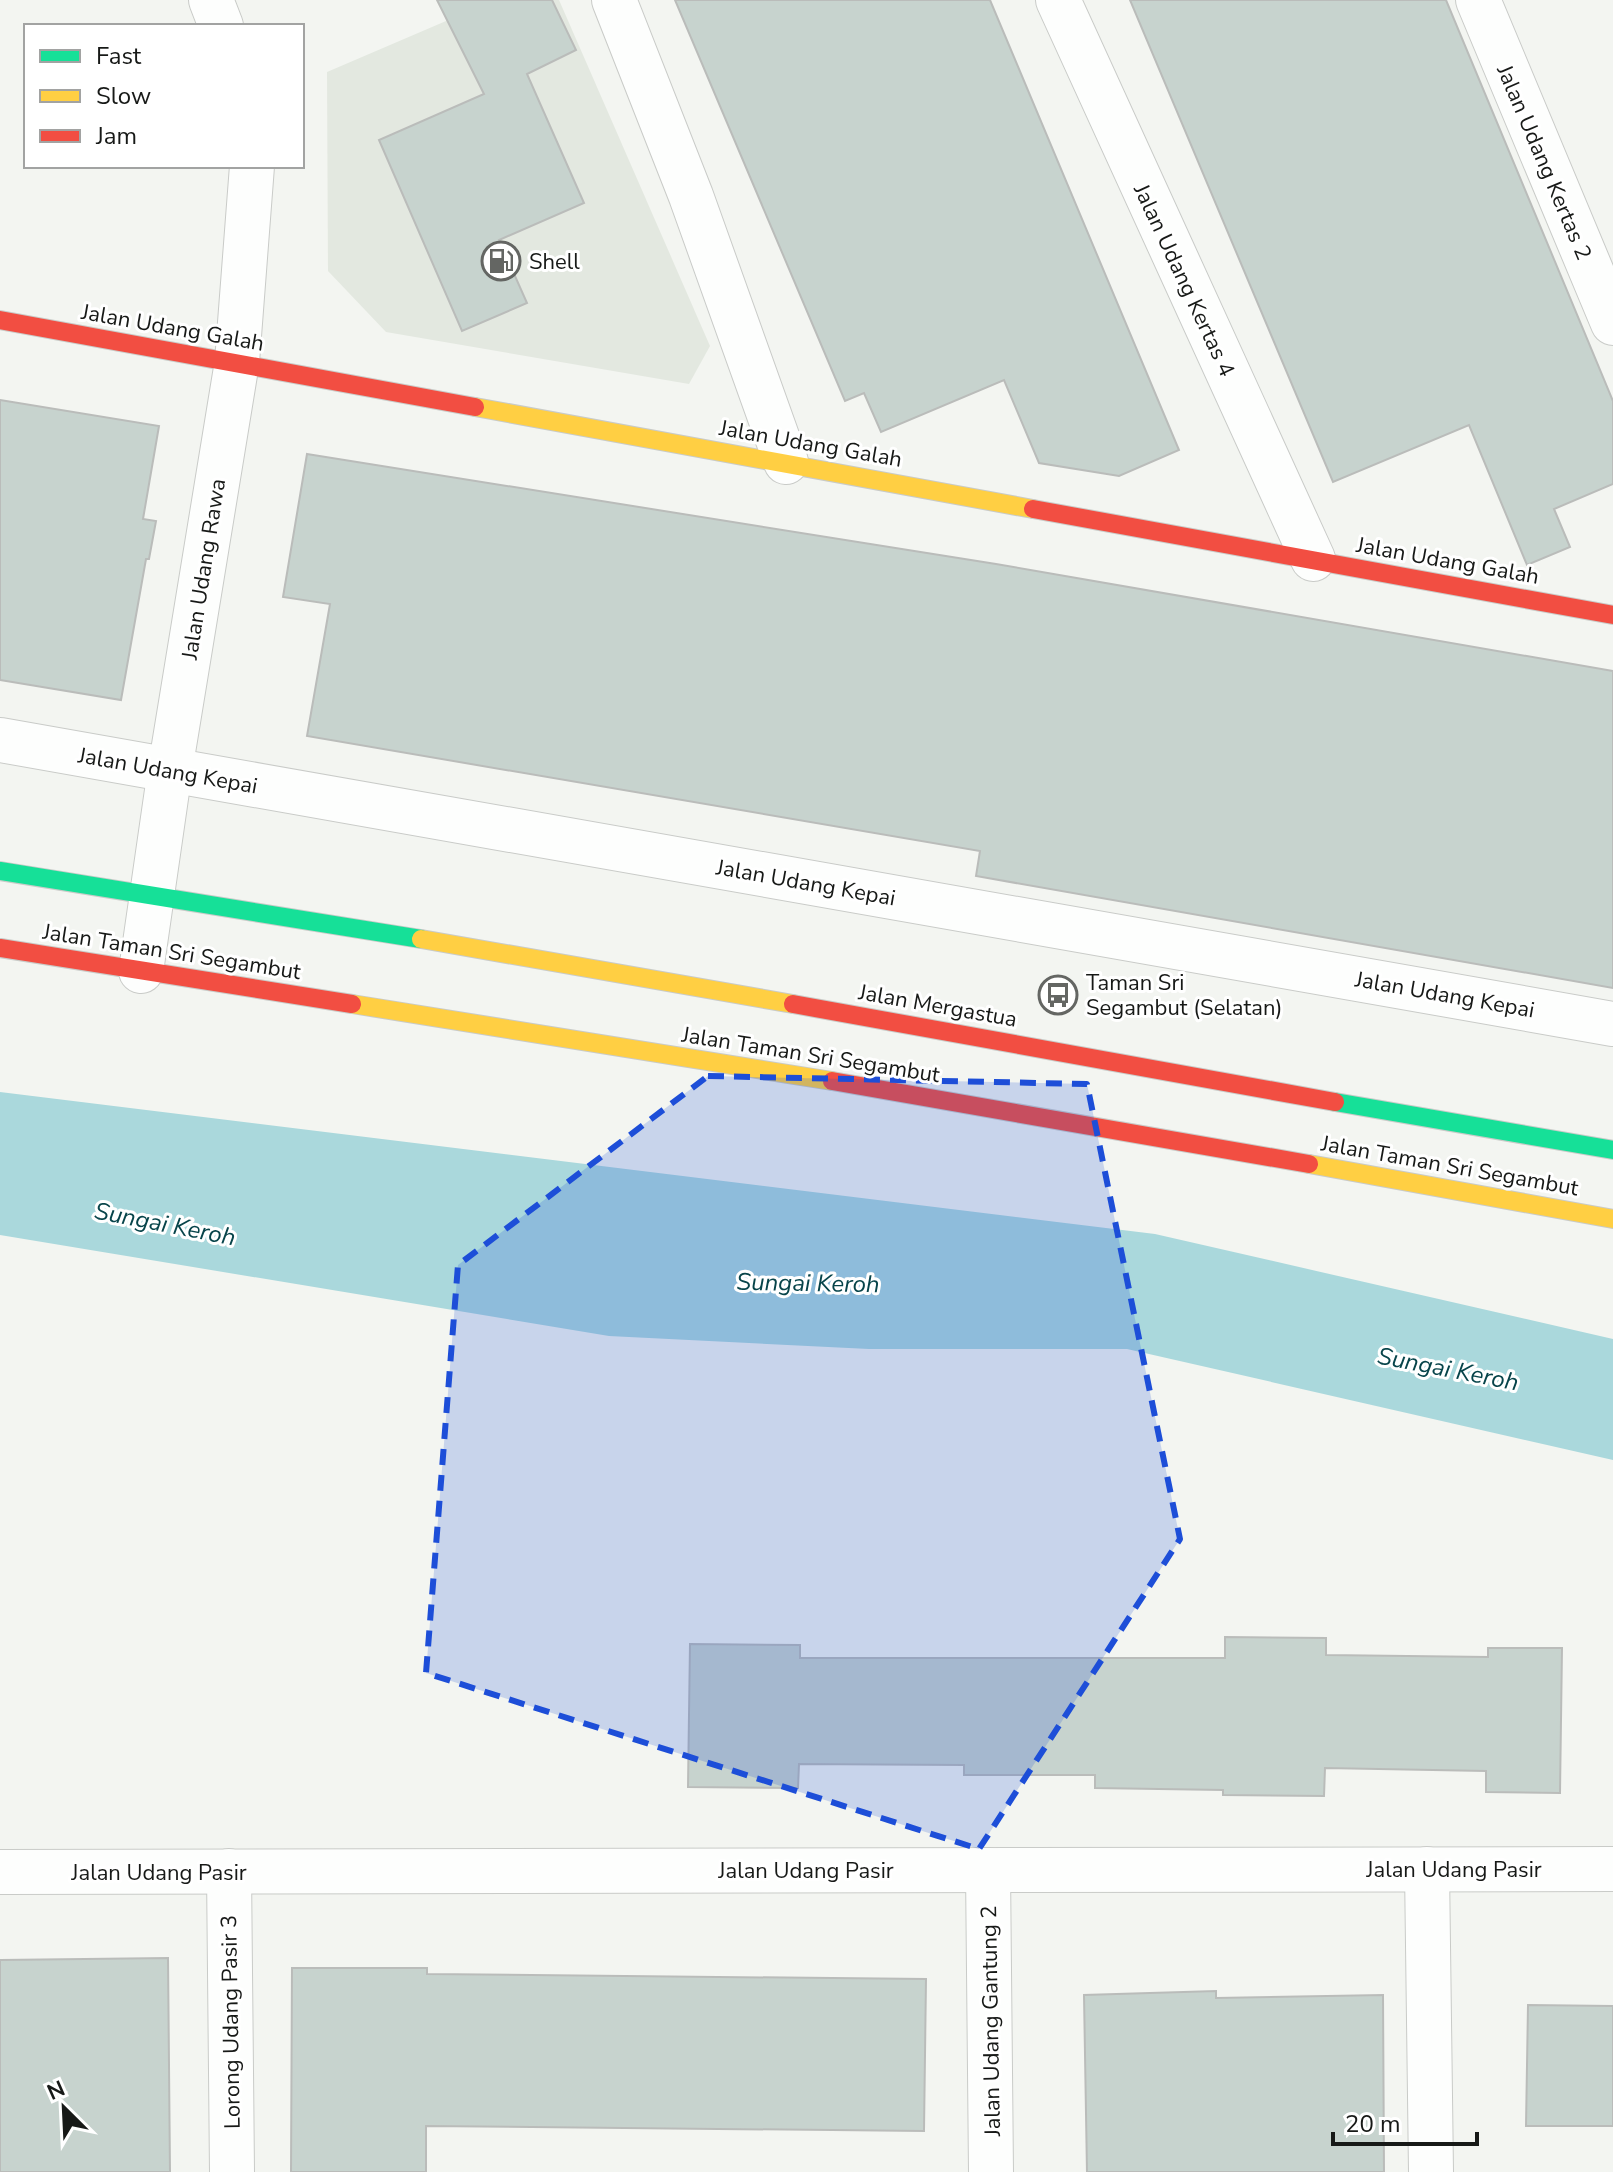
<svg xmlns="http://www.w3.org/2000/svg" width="1613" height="2172" font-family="'Nunito Sans',sans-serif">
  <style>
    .built { fill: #e3e8e0 }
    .water { fill: #aad8dc }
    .building { fill: #c7d3ce; stroke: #babcba; stroke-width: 2 }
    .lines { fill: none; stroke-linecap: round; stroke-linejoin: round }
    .street-casing { stroke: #c9cbc8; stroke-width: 46 }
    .fast-casing { stroke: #c9cbc8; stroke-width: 20 }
    .slow-casing { stroke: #c9cbc8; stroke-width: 20 }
    .jam-casing { stroke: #c9cbc8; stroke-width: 20 }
    .street { stroke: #fdfefd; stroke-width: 44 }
    .fast { stroke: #16e098; stroke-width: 18 }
    .slow { stroke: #ffcf43; stroke-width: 18 }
    .jam { stroke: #f24e42; stroke-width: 18 }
    .marked { fill: #1d4ed8; fill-opacity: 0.2; stroke: #1d4ed8; stroke-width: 6; stroke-dasharray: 16 10; stroke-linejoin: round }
    .labels { text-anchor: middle; stroke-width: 6; stroke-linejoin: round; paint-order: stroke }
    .street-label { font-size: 22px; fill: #171917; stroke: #fff }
    .poi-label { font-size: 22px; fill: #171917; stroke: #fff; text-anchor: start }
    .water-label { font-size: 24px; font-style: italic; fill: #07444a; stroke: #fff }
  </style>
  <rect width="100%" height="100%" fill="#f3f5f1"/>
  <path class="built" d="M495,0H559L710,346L689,384L386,332L328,271L327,72Z"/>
  <path class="water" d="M0,1092L1155,1234L1613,1339V1460L1127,1349H869L609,1336L0,1235Z"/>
  <g class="building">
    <path d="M437,0H552L576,50L527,74L584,203L499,240L527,303L462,331L379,140L484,94Z"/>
    <path d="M675,0H990L1179,450L1119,476L1039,463L1004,380L881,432L864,393L845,401Z"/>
    <path d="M1130,0H1446L1613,401V484L1554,509L1570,547L1527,565L1469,425L1333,482Z"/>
    <path d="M0,400L159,426L143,519L156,521L149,559H146L121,700L0,680Z"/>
    <path d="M307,454L996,564L1613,671V988L976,876L980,851L307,736L330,604L283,597Z"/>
    <path d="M1225,1637L1326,1638V1655L1488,1657V1648H1562L1560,1793L1486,1792V1771L1325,1768L1324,1796L1223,1795V1790L1095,1788V1775H964V1765L799,1764L798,1788L688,1787L690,1644L800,1645V1658H1225Z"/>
    <path d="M168,1958L170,2172H0V1960Z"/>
    <path d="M292,1968H427V1974L926,1979L924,2131L426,2126V2172H291Z"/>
    <path d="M1216,1991V1998L1383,1995L1384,2172H1087L1084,1995Z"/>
    <path d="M1528,2005L1613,2006V2126H1526Z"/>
  </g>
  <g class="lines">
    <defs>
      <g id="street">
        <path d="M211,0L221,26"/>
        <path d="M614,0L691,196L786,462"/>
        <path d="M1058,0L1313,559"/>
        <path d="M1478,0L1613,323"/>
        <path d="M0,740L1613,1024"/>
        <path d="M141,971L170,770L237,362L252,166"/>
        <path d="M1427,1869L1431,2172"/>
        <path d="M988,1870L991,2172"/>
        <path d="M229,1871L232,2172"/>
        <path d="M0,1872L1613,1869"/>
      </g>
      <g id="fast">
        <path d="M0,871L421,939"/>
        <path d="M1335,1102L1613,1150"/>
      </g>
      <g id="slow">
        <path d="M475,407L1033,509"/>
        <path d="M421,939L793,1004"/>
        <path d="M352,1004L832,1081"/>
        <path d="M1309,1164L1613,1219"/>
      </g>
      <g id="jam">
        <path d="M0,320L475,407"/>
        <path d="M1033,509L1613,615"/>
        <path d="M0,948L352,1004"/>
        <path d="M793,1004L1335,1102"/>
        <path d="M832,1081L1309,1164"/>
      </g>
    </defs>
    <use href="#street" class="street-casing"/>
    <use href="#fast" class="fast-casing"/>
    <use href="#slow" class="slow-casing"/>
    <use href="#jam" class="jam-casing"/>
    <use href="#street" class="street"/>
    <use href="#fast" class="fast"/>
    <use href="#slow" class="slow"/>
    <use href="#jam" class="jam"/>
  </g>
  <path class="marked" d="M708,1076L1087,1084L1180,1539L979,1849L426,1673L458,1265Z"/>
  <defs>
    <symbol id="fuel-ring" viewBox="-11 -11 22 22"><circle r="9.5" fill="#fff" stroke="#646663" stroke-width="1.5"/><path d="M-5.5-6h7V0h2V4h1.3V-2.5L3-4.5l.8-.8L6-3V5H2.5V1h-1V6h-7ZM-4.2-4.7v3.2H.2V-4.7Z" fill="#646663"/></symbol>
    <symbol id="bus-ring" viewBox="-11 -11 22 22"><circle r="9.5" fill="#fff" stroke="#646663" stroke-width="1.5"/><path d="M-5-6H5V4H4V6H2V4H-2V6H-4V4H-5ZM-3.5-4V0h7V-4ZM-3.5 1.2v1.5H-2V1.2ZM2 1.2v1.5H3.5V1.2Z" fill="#646663"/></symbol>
  </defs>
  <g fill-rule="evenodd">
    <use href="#fuel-ring" x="479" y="239" width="44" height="44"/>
    <use href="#bus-ring" x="1036" y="973" width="44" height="44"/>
  </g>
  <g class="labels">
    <g class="street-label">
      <text transform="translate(1545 162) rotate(67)" y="8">Jalan Udang Kertas 2</text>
      <text transform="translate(1185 280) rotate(65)" y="8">Jalan Udang Kertas 4</text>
      <text transform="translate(173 327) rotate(10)" y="8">Jalan Udang Galah</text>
      <text transform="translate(811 443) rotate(10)" y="8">Jalan Udang Galah</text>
      <text transform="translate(1448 560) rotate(10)" y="8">Jalan Udang Galah</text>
      <text transform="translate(203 569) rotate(-81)" y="8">Jalan Udang Rawa</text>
      <text transform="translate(168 770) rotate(10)" y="8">Jalan Udang Kepai</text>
      <text transform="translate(806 882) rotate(10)" y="8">Jalan Udang Kepai</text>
      <text transform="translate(172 951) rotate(9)" y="8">Jalan Taman Sri Segambut</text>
      <text transform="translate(1445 994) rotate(10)" y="8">Jalan Udang Kepai</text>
      <text transform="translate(938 1005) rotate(10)" y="8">Jalan Mergastua</text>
      <text transform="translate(811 1054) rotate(9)" y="8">Jalan Taman Sri Segambut</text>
      <text transform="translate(1450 1165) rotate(10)" y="8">Jalan Taman Sri Segambut</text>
      <text x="1454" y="1877">Jalan Udang Pasir</text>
      <text x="806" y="1878">Jalan Udang Pasir</text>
      <text x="159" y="1880">Jalan Udang Pasir</text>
      <text transform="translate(990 2021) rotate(-91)" y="8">Jalan Udang Gantung 2</text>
      <text transform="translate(230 2022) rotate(-91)" y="8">Lorong Udang Pasir 3</text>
    </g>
    <g class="poi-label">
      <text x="529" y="269">Shell</text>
      <text x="1086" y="990">Taman Sri<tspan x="1086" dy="25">Segambut (Selatan)</tspan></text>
    </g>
    <g class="water-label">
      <text transform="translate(165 1224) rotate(11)" y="8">Sungai Keroh</text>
      <text transform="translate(808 1283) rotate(1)" y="8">Sungai Keroh</text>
      <text transform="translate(1448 1369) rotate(11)" y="8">Sungai Keroh</text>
    </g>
  </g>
  <rect x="24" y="24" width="280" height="144" fill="#ffffff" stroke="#a2a3a2" stroke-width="2"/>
  <rect x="40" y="50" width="40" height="12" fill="#16e098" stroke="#a2a3a2" stroke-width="2"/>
  <text x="96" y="64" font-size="24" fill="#171917">Fast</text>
  <rect x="40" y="90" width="40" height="12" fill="#ffcf43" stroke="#a2a3a2" stroke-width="2"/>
  <text x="96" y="104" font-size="24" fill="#171917">Slow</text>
  <rect x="40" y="130" width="40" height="12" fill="#f24e42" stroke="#a2a3a2" stroke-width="2"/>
  <text x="96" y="144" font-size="24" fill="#171917">Jam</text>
  <g transform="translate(64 2108) rotate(336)" stroke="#ffffff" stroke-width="6" paint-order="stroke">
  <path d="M0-6L14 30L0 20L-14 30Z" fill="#171917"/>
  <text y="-12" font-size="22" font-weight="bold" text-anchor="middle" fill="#171917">N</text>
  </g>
  <path d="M1333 2132v12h144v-12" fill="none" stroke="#171917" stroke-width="4"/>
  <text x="1345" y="2132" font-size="24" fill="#171917" stroke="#ffffff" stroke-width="6" paint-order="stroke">20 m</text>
</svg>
